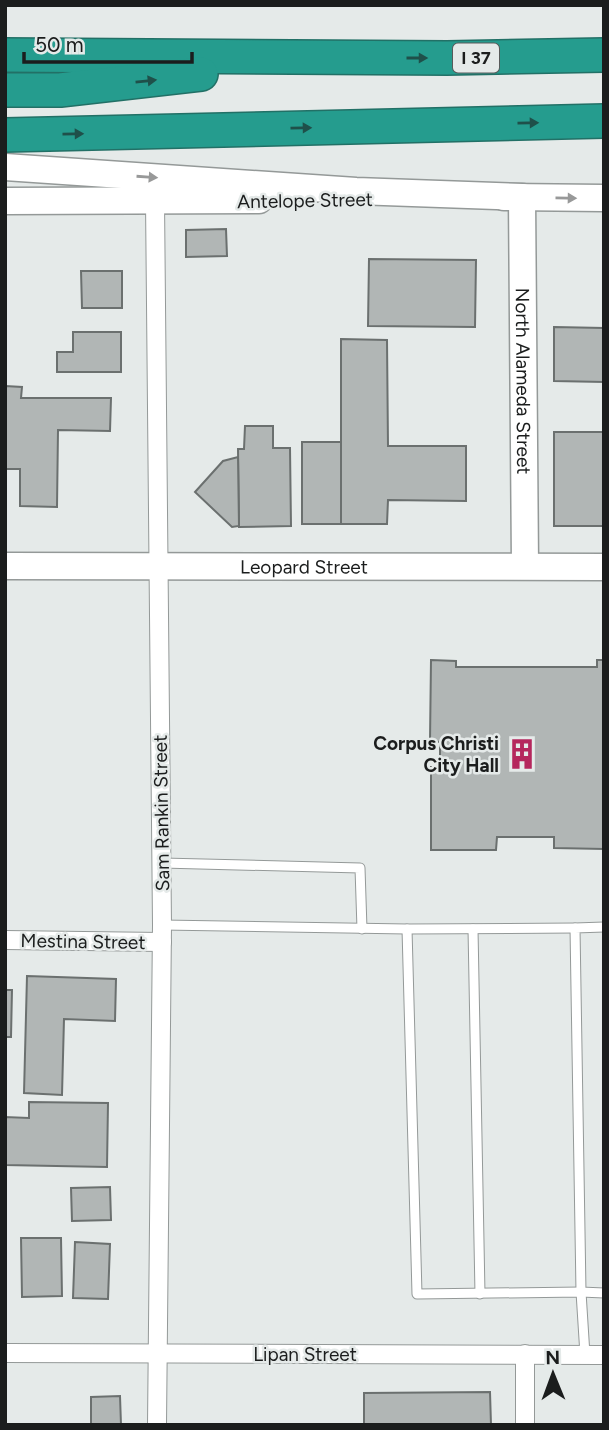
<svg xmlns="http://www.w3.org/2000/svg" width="609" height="1430" font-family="Figtree,sans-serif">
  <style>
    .building { fill: #b1b6b5; stroke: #6b706f; stroke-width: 2 }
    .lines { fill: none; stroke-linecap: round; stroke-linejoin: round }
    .lane-casing { stroke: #949998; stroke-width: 11 }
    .street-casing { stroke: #949998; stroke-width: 20 }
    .secondary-casing { stroke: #949998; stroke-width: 29 }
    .highway-casing { stroke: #227066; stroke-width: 36 }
    .lane { stroke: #fff; stroke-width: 9 }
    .street { stroke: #fff; stroke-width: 18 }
    .secondary { stroke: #fff; stroke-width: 26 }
    .highway { stroke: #259c8e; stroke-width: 33 }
    .oneway { fill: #1f504a }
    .oneway2 { fill: #989999 }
    .labels { text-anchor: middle; stroke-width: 5; stroke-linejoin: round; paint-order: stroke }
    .shield { fill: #e5eae9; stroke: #585a5a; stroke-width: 2 }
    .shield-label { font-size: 18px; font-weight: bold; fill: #1b1d1d }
    .street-label { font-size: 19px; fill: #1b1d1d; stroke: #e5eae9 }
    .poi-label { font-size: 19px; font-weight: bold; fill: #1b1d1d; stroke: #e5eae9; text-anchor: end }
  </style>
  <rect width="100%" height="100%" fill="#e5eae9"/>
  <g class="building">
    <path d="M226,229L227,256L186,257V230Z"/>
    <path d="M369,259L476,260L475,327L368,326Z"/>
    <path d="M81,271H122V308H82Z"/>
    <path d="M554,327L604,328V382L554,381Z"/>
    <path d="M73,332H121V372H57V352H73Z"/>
    <path d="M341,339L387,340L388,446H466V501L388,500L387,524H341Z"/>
    <path d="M5,386L22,387L21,398H111L110,431L58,430L57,507L20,506V469H5Z"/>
    <path d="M245,426H273V448H290L291,526L239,527L238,449H244Z"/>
    <rect x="554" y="432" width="50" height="94"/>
    <rect x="302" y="442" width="39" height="82"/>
    <path d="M238,457L239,526L232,527L195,492L223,461Z"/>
    <path d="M431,660L456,661V667H597V660H604V849L554,848V837H497L496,850H431V767H440V742L430,741Z"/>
    <path d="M27,976L116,979L115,1021L64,1019L62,1095L24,1093Z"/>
    <path d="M5,990H12L11,1037H5Z"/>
    <path d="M29,1102L108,1103L107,1167L5,1165V1117L29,1118Z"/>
    <path d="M110,1187L111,1220L72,1221L71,1188Z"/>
    <path d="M21,1238H61L62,1296L22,1297Z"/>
    <path d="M75,1242L110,1244L108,1299L73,1298Z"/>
    <path d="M490,1392L491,1425H364V1393Z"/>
    <path d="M120,1396L121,1425H91V1397Z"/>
  </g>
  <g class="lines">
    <defs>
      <g id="lane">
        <path d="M162,863L360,868L362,929"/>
        <path d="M162,925L407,929L575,928"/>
        <path d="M604,927L575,928L581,1292L604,1293"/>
        <path d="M407,929L417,1294L581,1292L585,1355"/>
        <path d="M473,929L480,1294"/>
      </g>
      <g id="street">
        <path d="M155,201L162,925L157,1425"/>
        <path d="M5,940L162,942"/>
        <path d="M5,1353L604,1355"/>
        <path d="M525,1354V1425"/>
      </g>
      <g id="secondary">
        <path id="s1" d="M5,167L356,191L522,197L525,566"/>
        <path d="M504,197L604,198"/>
        <path d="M5,201L259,200"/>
        <path id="s2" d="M5,566L604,567"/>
      </g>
      <g id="highway">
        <path d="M5,55L447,58L604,55"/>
        <path d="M5,90H60L201,74"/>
        <path d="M5,135L604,121"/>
      </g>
    </defs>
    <use href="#lane" class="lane-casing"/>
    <use href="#street" class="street-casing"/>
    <use href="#secondary" class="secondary-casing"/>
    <use href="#highway" class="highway-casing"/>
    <use href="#lane" class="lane"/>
    <use href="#street" class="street"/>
    <use href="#secondary" class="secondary"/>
    <use href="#highway" class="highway"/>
  </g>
  <defs><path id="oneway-solid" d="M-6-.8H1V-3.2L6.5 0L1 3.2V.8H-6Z" transform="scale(1.75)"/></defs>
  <g class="oneway">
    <use href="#oneway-solid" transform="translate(417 58)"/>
    <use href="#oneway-solid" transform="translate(146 81) rotate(-6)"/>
    <use href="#oneway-solid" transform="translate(528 123) rotate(-1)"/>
    <use href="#oneway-solid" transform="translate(301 128) rotate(-1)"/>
    <use href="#oneway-solid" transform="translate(73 134) rotate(-1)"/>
  </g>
  <g class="oneway2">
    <use href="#oneway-solid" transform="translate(147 177) rotate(4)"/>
    <use href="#oneway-solid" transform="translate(566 198) rotate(1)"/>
  </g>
  <defs>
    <symbol id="building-bare" viewBox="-9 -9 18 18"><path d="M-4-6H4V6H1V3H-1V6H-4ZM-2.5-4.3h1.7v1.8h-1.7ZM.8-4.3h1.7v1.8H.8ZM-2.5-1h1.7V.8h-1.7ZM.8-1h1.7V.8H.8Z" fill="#b5275d" stroke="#e5eae9" stroke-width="2.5" paint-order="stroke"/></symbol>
  </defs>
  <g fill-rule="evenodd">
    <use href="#building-bare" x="500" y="732" width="44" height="44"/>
  </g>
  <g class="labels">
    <rect class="shield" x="453" y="43.5" width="46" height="29" rx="5"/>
    <g class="shield-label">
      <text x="476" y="64">I 37</text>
    </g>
    <g class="street-label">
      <text transform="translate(305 200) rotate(-1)" y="7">Antelope Street</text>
      <text dy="7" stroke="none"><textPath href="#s1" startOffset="702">North Alameda Street</textPath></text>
      <text dy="7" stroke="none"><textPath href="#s2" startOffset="299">Leopard Street</textPath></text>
      <text transform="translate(161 813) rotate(-91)" y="7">Sam Rankin Street</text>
      <text transform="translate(83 941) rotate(1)" y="7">Mestina Street</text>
      <text x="305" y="1361">Lipan Street</text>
    </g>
    <g class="poi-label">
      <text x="499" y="750">Corpus Christi<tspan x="499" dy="22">City Hall</tspan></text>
    </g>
  </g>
  <rect width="609" height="1430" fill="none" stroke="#1b1d1d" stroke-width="14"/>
  <g transform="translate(553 1374) rotate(359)" stroke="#e5eae9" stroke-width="5" paint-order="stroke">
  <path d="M0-5L12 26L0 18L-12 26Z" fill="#1b1d1d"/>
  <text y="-10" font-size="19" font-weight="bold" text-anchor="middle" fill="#1b1d1d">N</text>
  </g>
  <path d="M24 52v10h168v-10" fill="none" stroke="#1b1d1d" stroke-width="3.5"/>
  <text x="35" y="52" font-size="21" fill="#1b1d1d" stroke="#e5eae9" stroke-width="5" paint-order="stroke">50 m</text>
</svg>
